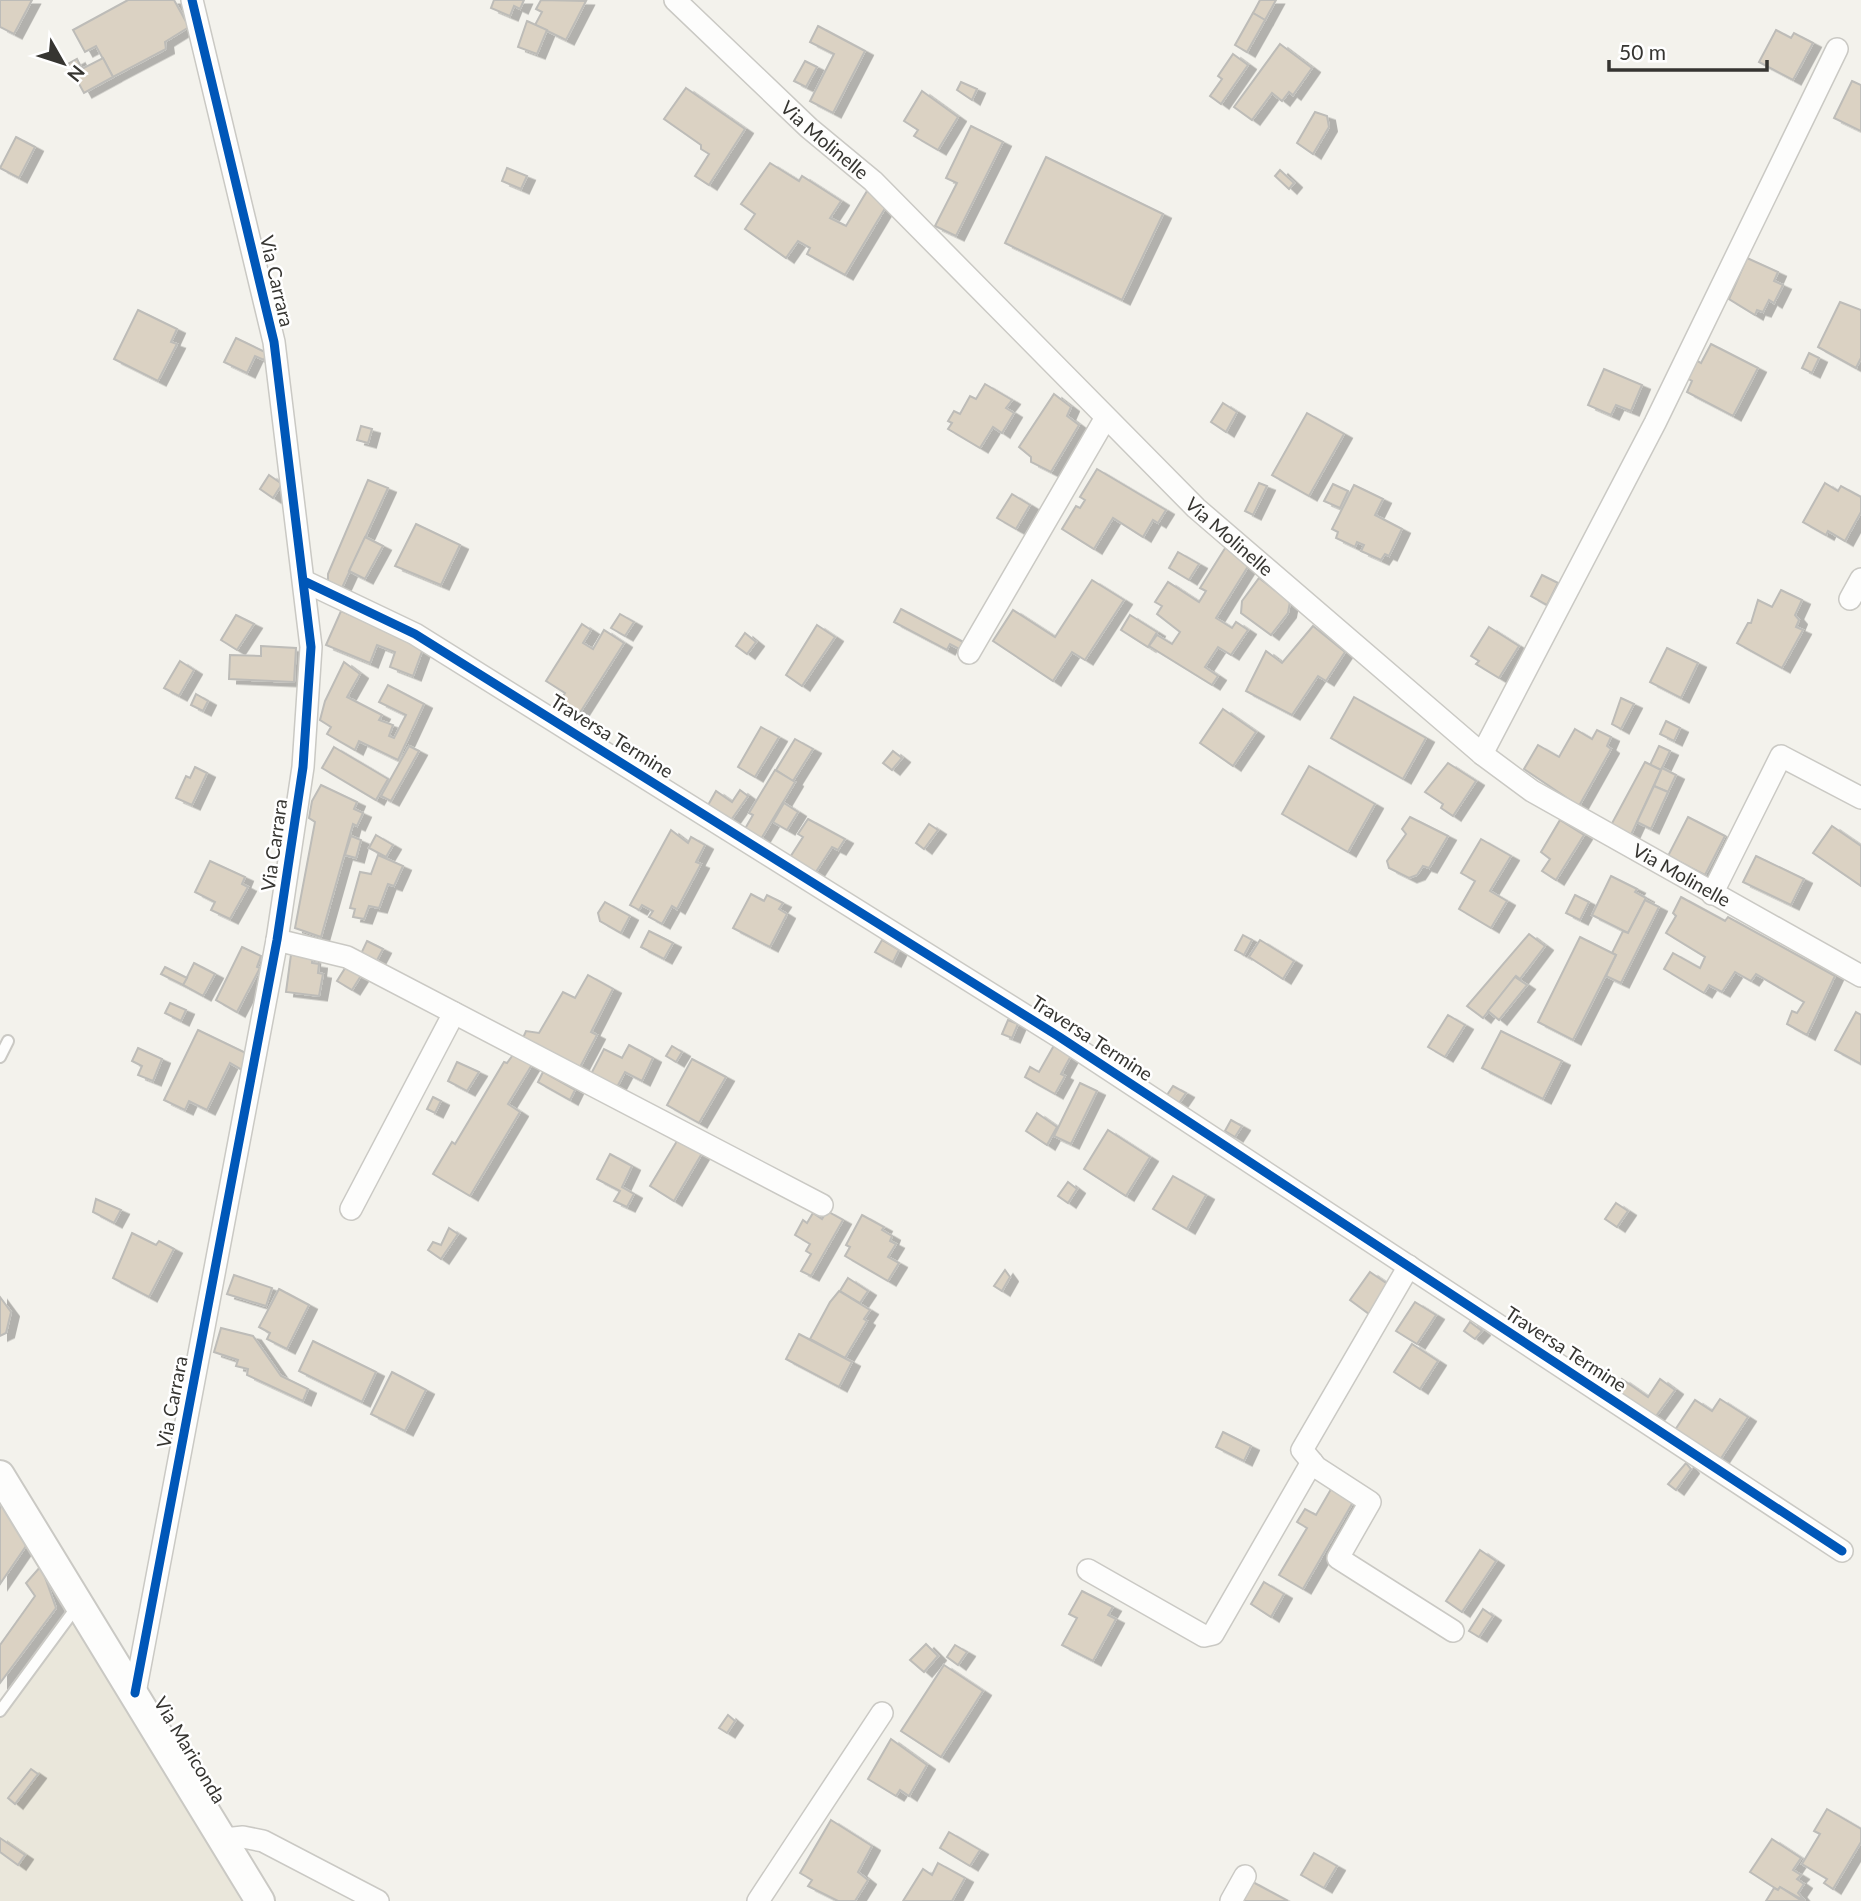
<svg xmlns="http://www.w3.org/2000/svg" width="1861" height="1901" font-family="Lato,sans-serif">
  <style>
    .built { fill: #eae7db }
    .building { fill: #dbd2c3; stroke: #bdbcb8; stroke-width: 2; filter: url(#shadow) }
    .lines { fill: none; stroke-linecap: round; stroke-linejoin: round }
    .lane-casing { stroke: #cac9c4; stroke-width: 14 }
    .street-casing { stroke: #cac9c4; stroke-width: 24 }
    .secondary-casing { stroke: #cac9c4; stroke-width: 32 }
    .lane { stroke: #fdfdfc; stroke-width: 10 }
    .street { stroke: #fdfdfc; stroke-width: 21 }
    .secondary { stroke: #fdfdfc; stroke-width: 28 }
    .cycleway-casing { stroke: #fff; stroke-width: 13 }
    .cycleway { stroke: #0057b8; stroke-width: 9 }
    .labels { text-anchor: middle; stroke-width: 5; stroke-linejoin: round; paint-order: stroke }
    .street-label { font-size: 19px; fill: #363531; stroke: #fff }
  </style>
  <defs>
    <filter id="shadow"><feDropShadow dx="8" dy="4.5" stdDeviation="0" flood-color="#0004"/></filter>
  </defs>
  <rect width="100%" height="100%" fill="#f3f2ec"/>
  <path class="built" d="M76,1617L241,1901H0V1717Z"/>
  <g class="building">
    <path d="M0,0H32L14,34L0,27Z"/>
    <path d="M128,0H174L189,27L165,42L166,49L113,77L96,46L85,52L73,30Z"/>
    <path d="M494,0H524L520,9L514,6L510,16L491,8Z"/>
    <path d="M541,0L586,1L566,40L535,25L542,12L536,9Z"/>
    <path d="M1260,0H1276L1265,20L1253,13Z"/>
    <path d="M1253,13L1265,20L1247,52L1235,45Z"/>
    <path d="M527,21L547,30L537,54L518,47Z"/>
    <path d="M818,26L865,51L833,113L810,101L834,54L810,42Z"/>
    <path d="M1776,30L1791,38L1794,33L1813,43L1793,80L1759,62Z"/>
    <path d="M1280,44L1312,68L1293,95L1289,92L1282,101L1272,93L1252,120L1234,107Z"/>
    <path d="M1233,54L1248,65L1221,104L1210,96L1222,79L1218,76Z"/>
    <path d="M103,58L113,77L84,93L68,64L77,59L82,69Z"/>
    <path d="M805,61L817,67L806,87L794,81Z"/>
    <path d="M1852,81L1861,85V131L1834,118Z"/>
    <path d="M961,82L977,89L972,100L957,90Z"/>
    <path d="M686,88L745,129L709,185L695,176L709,154L701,149V145L664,119Z"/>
    <path d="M922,91L958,117L938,150L914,136L918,130L904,121Z"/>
    <path d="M1315,112L1327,116L1329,127L1313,154L1297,143Z"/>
    <path d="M971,126L1003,142L956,236L935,226L957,183L946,178Z"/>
    <path d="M16,137L35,147L19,178L0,168Z"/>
    <path d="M1046,157L1163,214L1122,300L1005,243Z"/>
    <path d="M770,163L799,181L802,176L841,201L830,218L846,226L867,191L887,205L845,275L807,254L810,248L798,241L786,258L745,229L755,214L741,204Z"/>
    <path d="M507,168L527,176L521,189L502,181Z"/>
    <path d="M1280,170L1294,183L1289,189L1275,176Z"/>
    <path d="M1747,258L1778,272L1774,281L1783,285L1774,303L1769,300L1763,312L1757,310L1755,315L1729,299Z"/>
    <path d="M1840,302L1861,310V358L1856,368L1818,347Z"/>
    <path d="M138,310L177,329L171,342L177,344L158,381L114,359Z"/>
    <path d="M236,338L267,353L264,360L255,356L247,373L224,362Z"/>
    <path d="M1711,344L1758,368L1733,416L1687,392L1692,381L1685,377L1694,359L1701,363Z"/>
    <path d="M1809,353L1819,358L1812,373L1802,368Z"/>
    <path d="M1604,369L1642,385L1631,411L1616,405L1611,415L1588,405Z"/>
    <path d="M985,384L1012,400L1006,408L1014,413L1002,433L993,427L980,448L948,429L952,423L948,421L954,411L960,414L970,396L976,399Z"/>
    <path d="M1054,394L1071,407L1067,416L1079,425L1051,472L1031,462V457L1019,447Z"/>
    <path d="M1223,403L1237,412L1226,432L1211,422Z"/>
    <path d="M1307,413L1344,434L1309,496L1272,475Z"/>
    <path d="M361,426L372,429L368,443L357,440Z"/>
    <path d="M1097,469L1166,510L1158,523L1153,520L1143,537L1113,518L1094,549L1062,529L1076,506L1080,508L1085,500L1080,497Z"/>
    <path d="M269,475L282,484L273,498L260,489Z"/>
    <path d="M368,480L388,488L341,590L328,584V574Z"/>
    <path d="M1259,483L1267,486L1253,515L1245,511Z"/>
    <path d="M1825,483L1838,491L1841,486L1861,497V512L1845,541L1828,531L1826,535L1803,522Z"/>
    <path d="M1333,484L1348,491L1340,508L1324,501Z"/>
    <path d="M1354,485L1383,499L1375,515L1402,529L1389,556L1385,554L1381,560L1361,551L1364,545L1357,542L1355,547L1336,538L1338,532L1332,529Z"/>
    <path d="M1012,494L1030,505L1016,529L997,518Z"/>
    <path d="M416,524L460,545L441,585L395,566Z"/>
    <path d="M365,537L383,546L365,579L349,571Z"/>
    <path d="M1227,545L1252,560L1216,618L1232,628L1236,622L1248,630L1231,655L1218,647L1205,667L1218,676L1212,685L1149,646L1157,635L1172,644L1180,632L1157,614L1162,606L1155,602L1168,582L1199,602L1206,591L1200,588Z"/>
    <path d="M1178,552L1199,564L1189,580L1169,568Z"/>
    <path d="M1542,575L1558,583L1547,605L1531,596Z"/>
    <path d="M1259,578L1290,602L1288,613L1271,635L1241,613L1242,601Z"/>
    <path d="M1092,580L1124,600L1085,660L1072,652L1053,681L993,641L1013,610L1055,637Z"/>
    <path d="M1781,590L1802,600L1795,615L1799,620L1796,627L1803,630L1782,668L1737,643L1748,623H1751L1758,600L1772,607Z"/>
    <path d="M901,609L967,644L963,651L950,644L947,650L894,622Z"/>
    <path d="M341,611L424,646L413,676L390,667L395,652L377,645L370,663L326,645Z"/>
    <path d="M620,614L634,622L625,636L611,628Z"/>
    <path d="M236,615L254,624L237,650L221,640Z"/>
    <path d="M1130,615L1157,632L1148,647L1121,630Z"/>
    <path d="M582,624L591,630L583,643L593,649L604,630L624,643L576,719L556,707L565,693L546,681Z"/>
    <path d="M817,625L835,637L802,686L786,675Z"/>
    <path d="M1313,626L1345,652L1326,681L1318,676L1292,715L1246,691L1266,651L1282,663Z"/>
    <path d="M1489,627L1519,646L1499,678L1476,664L1479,661L1471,656Z"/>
    <path d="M745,633L756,642L747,654L736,646Z"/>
    <path d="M261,646L296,648L294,682L229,679L230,655L261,656Z"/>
    <path d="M1667,648L1698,663L1681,698L1650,682Z"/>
    <path d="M180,661L194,670L179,696L164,688Z"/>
    <path d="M344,662L360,674L347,697L382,715L379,720L393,725L389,736L394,738L406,715L379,702L388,685L424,704L398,760L359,741L355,750L327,734L331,727L320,720L325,701Z"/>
    <path d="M196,694L208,701L203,711L191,705Z"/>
    <path d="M1354,697L1426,738L1403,779L1331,738Z"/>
    <path d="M1621,698L1634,704L1621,729L1612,724Z"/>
    <path d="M1223,709L1256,732L1233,766L1200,743Z"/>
    <path d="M1666,721L1680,728L1674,741L1660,734Z"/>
    <path d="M761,727L779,737L755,777L738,767Z"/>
    <path d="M1575,729L1592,739L1597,730L1611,737L1607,746L1611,749L1579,806L1524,769L1538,745L1559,757Z"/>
    <path d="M795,739L813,749L793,781L776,770Z"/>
    <path d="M409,746L419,751L391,801L381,796Z"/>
    <path d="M1659,746L1670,751L1661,770L1650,765Z"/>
    <path d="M334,747L388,779L376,800L322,768Z"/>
    <path d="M893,751L902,758L892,770L883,763Z"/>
    <path d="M1645,762L1661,770L1630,837L1610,827Z"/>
    <path d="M1448,763L1476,781L1453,816L1441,808L1443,804L1425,792Z"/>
    <path d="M1309,766L1375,804L1348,852L1282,814Z"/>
    <path d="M195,767L207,773L192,805L176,798L186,776L190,778Z"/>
    <path d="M1662,768L1676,775L1668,792L1654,786Z"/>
    <path d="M775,770L795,782L758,844L742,834L753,815L749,813Z"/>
    <path d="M321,785L357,802L354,809L363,813L357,826L353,824L321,937L295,928L315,822L309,818L312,801Z"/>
    <path d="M1654,786L1668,792L1651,829L1637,822Z"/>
    <path d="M740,790L748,796L729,823L707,807L716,791L732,802Z"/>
    <path d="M784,803L798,812L787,830L773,822Z"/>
    <path d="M1410,817L1448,836L1429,868L1423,866L1417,875L1409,878L1389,868L1387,861L1406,834L1402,829Z"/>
    <path d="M1688,817L1725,836L1705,875L1668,856Z"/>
    <path d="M808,819L845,839L838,850L832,847L812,878L787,862L803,837L798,834Z"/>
    <path d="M1560,820L1584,835L1556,880L1542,871L1550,859L1541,852Z"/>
    <path d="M929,824L938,830L924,849L916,843Z"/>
    <path d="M1832,826L1861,846V886L1813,853Z"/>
    <path d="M671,830L688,843L691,837L705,845L696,862L701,864L677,909L672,906L662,924L649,917L653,911L642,905L639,910L630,905Z"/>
    <path d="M376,835L393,845L386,857L369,848Z"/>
    <path d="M351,836L361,840L356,858L345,855Z"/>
    <path d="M1481,839L1511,856L1490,891L1507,901L1491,928L1459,909L1475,881L1461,873Z"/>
    <path d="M378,855L403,866L394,886L388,884L379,908L369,906L364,919L353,917L355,909L350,908L360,872L371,874Z"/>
    <path d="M1756,856L1804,879L1791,905L1743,882Z"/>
    <path d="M210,861L245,877L242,884L248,887L230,919L211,910L215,902L195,892Z"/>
    <path d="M1611,876L1637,889L1635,892L1646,898L1628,933L1592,915Z"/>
    <path d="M751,894L764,901L767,895L783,903L779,909L787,914L770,947L733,928Z"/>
    <path d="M1575,895L1589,902L1580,920L1566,913Z"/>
    <path d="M1681,897L1725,921L1728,917L1835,976L1807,1035L1787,1024L1792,1011L1797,1013L1804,1002L1756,974L1751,981L1735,972L1722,992L1709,985L1704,993L1664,969L1673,953L1700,968L1705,957L1666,933L1676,916L1673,913Z"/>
    <path d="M1645,900L1659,907L1621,983L1606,976L1616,955L1612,953L1623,931L1628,933Z"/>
    <path d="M605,902L630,916L621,933L600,921L598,913Z"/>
    <path d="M649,931L673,943L664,959L641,947Z"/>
    <path d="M1529,934L1545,946L1520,979L1516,976L1483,1018L1467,1006Z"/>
    <path d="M1243,935L1252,940L1244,955L1235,950Z"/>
    <path d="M1580,937L1616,955L1573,1040L1538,1022Z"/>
    <path d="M882,940L899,950L893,962L875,952Z"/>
    <path d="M1260,940L1294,961L1283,979L1249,957Z"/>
    <path d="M367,941L383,949L374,966L359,958Z"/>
    <path d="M242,947L261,956L257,967L260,968L237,1012L216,1000Z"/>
    <path d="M292,947L313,951L312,963L319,964L318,973L323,974L319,996L286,992Z"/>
    <path d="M194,963L215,974L203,996L183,985Z"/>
    <path d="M347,965L362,974L352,990L337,981Z"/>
    <path d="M165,967L187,978L183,985L161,974Z"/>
    <path d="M588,975L613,989L591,1032L597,1035L579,1069L522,1040L526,1031L539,1033L563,992L575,998Z"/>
    <path d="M1515,977L1527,985L1499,1020L1488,1011Z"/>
    <path d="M170,1003L186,1010L181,1021L165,1013Z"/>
    <path d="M1856,1012L1861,1015V1064L1835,1050Z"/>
    <path d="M1448,1015L1465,1025L1445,1057L1428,1047Z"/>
    <path d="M1008,1020L1018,1024L1012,1038L1002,1034Z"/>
    <path d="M198,1030L250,1055L244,1071L230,1063L207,1110L189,1101L185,1110L164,1100Z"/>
    <path d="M1501,1031L1562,1061L1543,1099L1482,1068Z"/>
    <path d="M1056,1042L1073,1052L1061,1074L1065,1076L1055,1094L1025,1077L1030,1067L1039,1072Z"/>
    <path d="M629,1045L653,1058L642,1081L625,1072L617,1087L591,1074L604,1049L622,1058Z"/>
    <path d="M672,1046L682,1052L676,1062L666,1056Z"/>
    <path d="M138,1048L162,1059L153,1081L138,1075L142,1066L132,1061Z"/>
    <path d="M515,1052L533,1063L508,1104L520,1112L470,1196L433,1174L452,1142L455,1144L504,1062L507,1063Z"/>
    <path d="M692,1059L726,1077L699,1123L667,1105Z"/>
    <path d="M457,1062L479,1072L467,1091L448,1081Z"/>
    <path d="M543,1072L575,1090L570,1100L538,1082Z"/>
    <path d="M1080,1083L1097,1091L1071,1144L1054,1136Z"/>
    <path d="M1173,1086L1186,1093L1177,1106L1165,1098Z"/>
    <path d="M433,1097L441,1101L435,1113L427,1109Z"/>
    <path d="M1037,1113L1057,1127L1047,1145L1026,1131Z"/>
    <path d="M1231,1120L1242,1126L1235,1137L1225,1131Z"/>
    <path d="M1108,1130L1150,1157L1126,1196L1084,1169Z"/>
    <path d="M680,1136L704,1150L674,1201L650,1186Z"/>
    <path d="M610,1154L632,1166L622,1187L634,1194L627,1207L614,1201L620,1191L597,1179Z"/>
    <path d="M1173,1176L1206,1195L1187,1229L1153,1209Z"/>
    <path d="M1068,1182L1077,1189L1068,1203L1058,1196Z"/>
    <path d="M96,1199L121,1210L114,1223L93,1212Z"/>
    <path d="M1616,1203L1628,1211L1617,1227L1605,1219Z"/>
    <path d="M827,1211L843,1220L811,1276L801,1271L811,1254L806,1251L810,1244L795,1235L803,1220L807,1223L813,1213L822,1219Z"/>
    <path d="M862,1215L884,1227L882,1230L892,1236L890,1241L896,1244L888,1257L899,1263L888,1281L845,1256L850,1247L846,1245Z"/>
    <path d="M449,1228L458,1234L441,1259L428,1250L433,1242L441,1245Z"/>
    <path d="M132,1233L156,1245L159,1241L174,1249L149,1297L113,1278Z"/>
    <path d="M1005,1270L1010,1277L1002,1291L994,1286Z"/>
    <path d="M1370,1272L1389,1285L1369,1314L1350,1300Z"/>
    <path d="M234,1275L272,1288L266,1306L227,1294Z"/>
    <path d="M848,1278L868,1291L860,1303L840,1291Z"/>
    <path d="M279,1289L309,1305L287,1349L267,1339L270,1333L259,1327Z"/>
    <path d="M839,1291L870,1310L864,1319L867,1321L845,1358L810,1339L830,1302Z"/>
    <path d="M0,1297L11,1312L6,1333L0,1336Z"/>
    <path d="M1415,1302L1436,1315L1417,1344L1396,1331Z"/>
    <path d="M1470,1322L1482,1331L1475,1339L1464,1331Z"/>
    <path d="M221,1328L253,1336L281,1376L308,1389L303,1401L247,1375L248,1369L236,1366L238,1360L214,1352Z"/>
    <path d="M799,1334L852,1362L839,1387L786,1359Z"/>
    <path d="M313,1341L376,1372L362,1402L299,1371Z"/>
    <path d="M1412,1344L1438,1361L1420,1389L1394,1372Z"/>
    <path d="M392,1372L426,1390L405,1431L371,1414Z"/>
    <path d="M1622,1379L1648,1397L1660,1379L1675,1390L1651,1423L1620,1401L1624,1395L1615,1389Z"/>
    <path d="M1720,1399L1748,1417L1716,1466L1671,1436L1695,1400L1712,1411Z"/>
    <path d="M1223,1432L1251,1446L1244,1461L1216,1447Z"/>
    <path d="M1686,1463L1691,1469L1676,1490L1668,1484Z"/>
    <path d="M1334,1484L1356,1497L1303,1589L1279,1575L1307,1528L1297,1522L1305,1509L1316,1515Z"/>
    <path d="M0,1493L26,1546L0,1584Z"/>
    <path d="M1480,1550L1496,1561L1462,1612L1446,1601Z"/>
    <path d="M41,1566L56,1608L0,1683V1645L35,1596L26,1583Z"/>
    <path d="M1264,1582L1284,1594L1271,1617L1251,1604Z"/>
    <path d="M1082,1591L1113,1607L1108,1615L1116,1619L1093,1661L1062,1645L1077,1618L1069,1614Z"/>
    <path d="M1483,1609L1493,1616L1479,1637L1469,1631Z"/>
    <path d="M926,1644L938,1656L924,1672L910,1660Z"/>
    <path d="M955,1645L967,1652L958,1665L947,1657Z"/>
    <path d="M944,1665L983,1691L941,1757L901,1731Z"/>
    <path d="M728,1715L735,1721L727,1733L719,1728Z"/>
    <path d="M891,1739L927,1765L909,1796L900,1790L896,1796L868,1779Z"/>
    <path d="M31,1769L38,1774L15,1804L8,1798Z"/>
    <path d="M1827,1809L1861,1829V1842L1833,1889L1824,1883L1827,1879L1802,1864L1820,1834L1814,1831Z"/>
    <path d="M831,1820L872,1846L858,1872L868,1880L855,1901H838L808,1886L812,1880L800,1873Z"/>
    <path d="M949,1832L980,1850L970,1866L940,1848Z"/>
    <path d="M0,1838L25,1855L18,1865L0,1852Z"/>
    <path d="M1772,1839L1801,1858L1793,1870L1801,1875L1797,1879L1804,1884L1798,1893L1805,1901L1780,1887L1778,1890L1750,1872Z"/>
    <path d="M1314,1853L1337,1866L1324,1888L1301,1875Z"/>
    <path d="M938,1863L965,1878L952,1901H903L923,1869L932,1875Z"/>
    <path d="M1251,1881L1288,1901H1240Z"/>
    <path d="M1780,1887L1802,1901H1766L1774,1888L1778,1890Z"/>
  </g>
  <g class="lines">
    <defs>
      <g id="lane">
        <path d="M0,1057L8,1041"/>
        <path d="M0,1711L78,1605"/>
      </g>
      <g id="street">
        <path id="s1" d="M675,0L809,128L873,181L1196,508L1482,754L1532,791L1861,976"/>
        <path d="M306,582L415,634L1058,1036L1842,1551"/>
        <path d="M1850,599L1861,579"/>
        <path d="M969,653L1105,419"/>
        <path d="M1482,754L1655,423L1837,49"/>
        <path d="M1712,894L1781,756L1861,798"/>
        <path d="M277,940L347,957L822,1205"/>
        <path d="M351,1209L454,1013"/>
        <path d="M1409,1266L1302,1450L1316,1467L1370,1502L1338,1558L1453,1631"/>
        <path d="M1088,1570L1204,1636L1213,1634L1312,1462"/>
        <path d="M135,1693L277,940L303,767L311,647L274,342L192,0"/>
        <path d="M224,1839L243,1837L263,1841L378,1901"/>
        <path d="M758,1901L882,1713"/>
        <path d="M1231,1901L1245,1876"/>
      </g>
      <path id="secondary" d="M0,1475L260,1901"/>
    </defs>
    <use href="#lane" class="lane-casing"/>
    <use href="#street" class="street-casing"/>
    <use href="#secondary" class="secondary-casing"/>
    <use href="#lane" class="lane"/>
    <use href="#street" class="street"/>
    <use href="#secondary" class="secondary"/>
    <defs>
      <g id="cycleway">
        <path d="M306,582L415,634L1058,1036L1842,1551"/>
        <path d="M135,1693L277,940L303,767L311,647L274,342L192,0"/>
      </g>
    </defs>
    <use href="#cycleway" class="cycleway-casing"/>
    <use href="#cycleway" class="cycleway"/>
  </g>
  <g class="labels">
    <g class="street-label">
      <text dy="7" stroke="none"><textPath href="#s1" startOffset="205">Via Molinelle</textPath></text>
      <text transform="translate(277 281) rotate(77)" y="7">Via Carrara</text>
      <text dy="7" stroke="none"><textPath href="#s1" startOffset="772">Via Molinelle</textPath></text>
      <text transform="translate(612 736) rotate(32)" y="7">Traversa Termine</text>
      <text transform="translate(274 845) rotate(-82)" y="7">Via Carrara</text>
      <text dy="7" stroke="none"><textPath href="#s1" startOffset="1339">Via Molinelle</textPath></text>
      <text transform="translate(1092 1038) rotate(33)" y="7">Traversa Termine</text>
      <text transform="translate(1566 1349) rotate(33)" y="7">Traversa Termine</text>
      <text transform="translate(172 1402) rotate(-79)" y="7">Via Carrara</text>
      <text transform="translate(190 1750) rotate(59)" y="7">Via Mariconda</text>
    </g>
  </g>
  <g transform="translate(63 63) rotate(129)" stroke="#ffffff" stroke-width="5" paint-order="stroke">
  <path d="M0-5L12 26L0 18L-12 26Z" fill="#363531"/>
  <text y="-10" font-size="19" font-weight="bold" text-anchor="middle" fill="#363531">N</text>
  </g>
  <path d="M1609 60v10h158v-10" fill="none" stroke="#363531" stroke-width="3.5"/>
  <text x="1619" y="60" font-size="21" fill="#363531" stroke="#ffffff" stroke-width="5" paint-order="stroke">50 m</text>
</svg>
